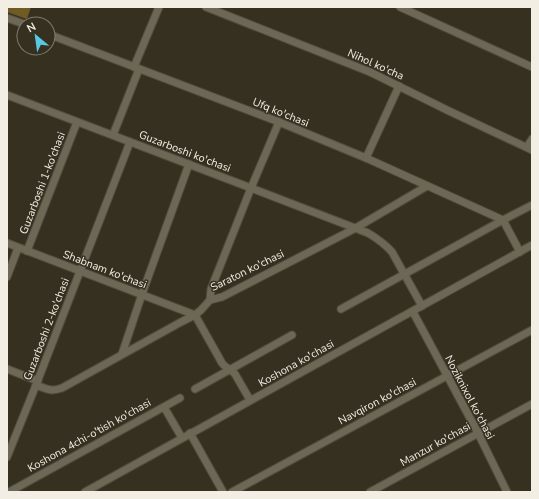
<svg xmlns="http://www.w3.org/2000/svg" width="539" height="499" font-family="'Nunito Sans',sans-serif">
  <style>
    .forest { fill: #6f5b24 }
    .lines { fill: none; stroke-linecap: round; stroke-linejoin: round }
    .minor-casing { stroke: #504b3e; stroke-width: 9 }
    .minor { stroke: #6d6756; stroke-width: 7 }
    .labels { text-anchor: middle; stroke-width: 3; stroke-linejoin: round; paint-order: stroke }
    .street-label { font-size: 11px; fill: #f2eee4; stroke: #363021 }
  </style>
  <rect width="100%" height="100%" fill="#363021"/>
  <path class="forest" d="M7,7H31L27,19L7,12Z"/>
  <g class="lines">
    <defs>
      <g id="minor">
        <path d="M206,7L370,72L449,111L532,150"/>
        <path d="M400,7L532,67"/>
        <path d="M7,18L24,24"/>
        <path d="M48,34L279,122L366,158L503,220"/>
        <path d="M134,67L159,7"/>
        <path d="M7,95L251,188L368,233C378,239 385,244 392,252L422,306"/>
        <path d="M113,135L139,69"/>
        <path d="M527,147L532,139"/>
        <path d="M366,158L399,86"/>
        <path d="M503,220L520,252"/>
        <path d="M7,243L195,315L222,363C225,368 231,369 235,374L250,400"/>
        <path d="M27,251L77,122"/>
        <path d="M7,277L18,248"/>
        <path d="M210,300L211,289L251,188L279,122"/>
        <path d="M341,309L503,220L532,205"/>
        <path d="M413,312L478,433L507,492"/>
        <path d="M122,354L142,294L189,164"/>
        <path d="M7,369L38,381"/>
        <path d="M36,385C47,389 51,392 62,388L181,322L195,315L201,310L210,300L222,297L354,229L427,186"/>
        <path d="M195,389L292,335"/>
        <path d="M164,407L182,438"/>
        <path d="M190,433L223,492"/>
        <path d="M7,457L36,385L130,142"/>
        <path d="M9,492L180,398"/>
        <path d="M85,492L532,245"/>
        <path d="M232,492L532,330"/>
        <path d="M370,492L532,404"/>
      </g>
    </defs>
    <use href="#minor" class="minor-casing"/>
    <use href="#minor" class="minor"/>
  </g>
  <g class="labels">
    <g class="street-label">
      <text transform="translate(376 64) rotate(24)" y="4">Nihol ko'cha</text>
      <text transform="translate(281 112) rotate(22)" y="4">Ufq ko'chasi</text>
      <text transform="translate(185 151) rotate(21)" y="4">Guzarboshi ko'chasi</text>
      <text transform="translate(42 183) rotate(-69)" y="4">Guzarboshi 1-ko'chasi</text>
      <text transform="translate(105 269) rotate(21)" y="4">Shabnam ko'chasi</text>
      <text transform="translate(247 270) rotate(-26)" y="4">Saraton ko'chasi</text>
      <text transform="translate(46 329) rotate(-69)" y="4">Guzarboshi 2-ko'chasi</text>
      <text transform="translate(296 363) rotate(-29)" y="4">Koshona ko'chasi</text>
      <text transform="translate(470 397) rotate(62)" y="4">Noziknixol ko'chasi</text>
      <text transform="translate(377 401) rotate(-28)" y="4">Navqiron ko'chasi</text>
      <text transform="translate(89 435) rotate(-29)" y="4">Koshona 4chi-o'tish ko'chasi</text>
      <text transform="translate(435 444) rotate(-29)" y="4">Manzur ko'chasi</text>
    </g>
  </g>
  <rect width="539" height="499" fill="none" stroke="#f2eee4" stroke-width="16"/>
  <g transform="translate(36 36) rotate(331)"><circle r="19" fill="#363021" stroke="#817c6f"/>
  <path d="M0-3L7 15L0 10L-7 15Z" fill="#57c9e2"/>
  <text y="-6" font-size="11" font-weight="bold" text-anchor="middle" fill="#f2eee4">N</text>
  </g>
</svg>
